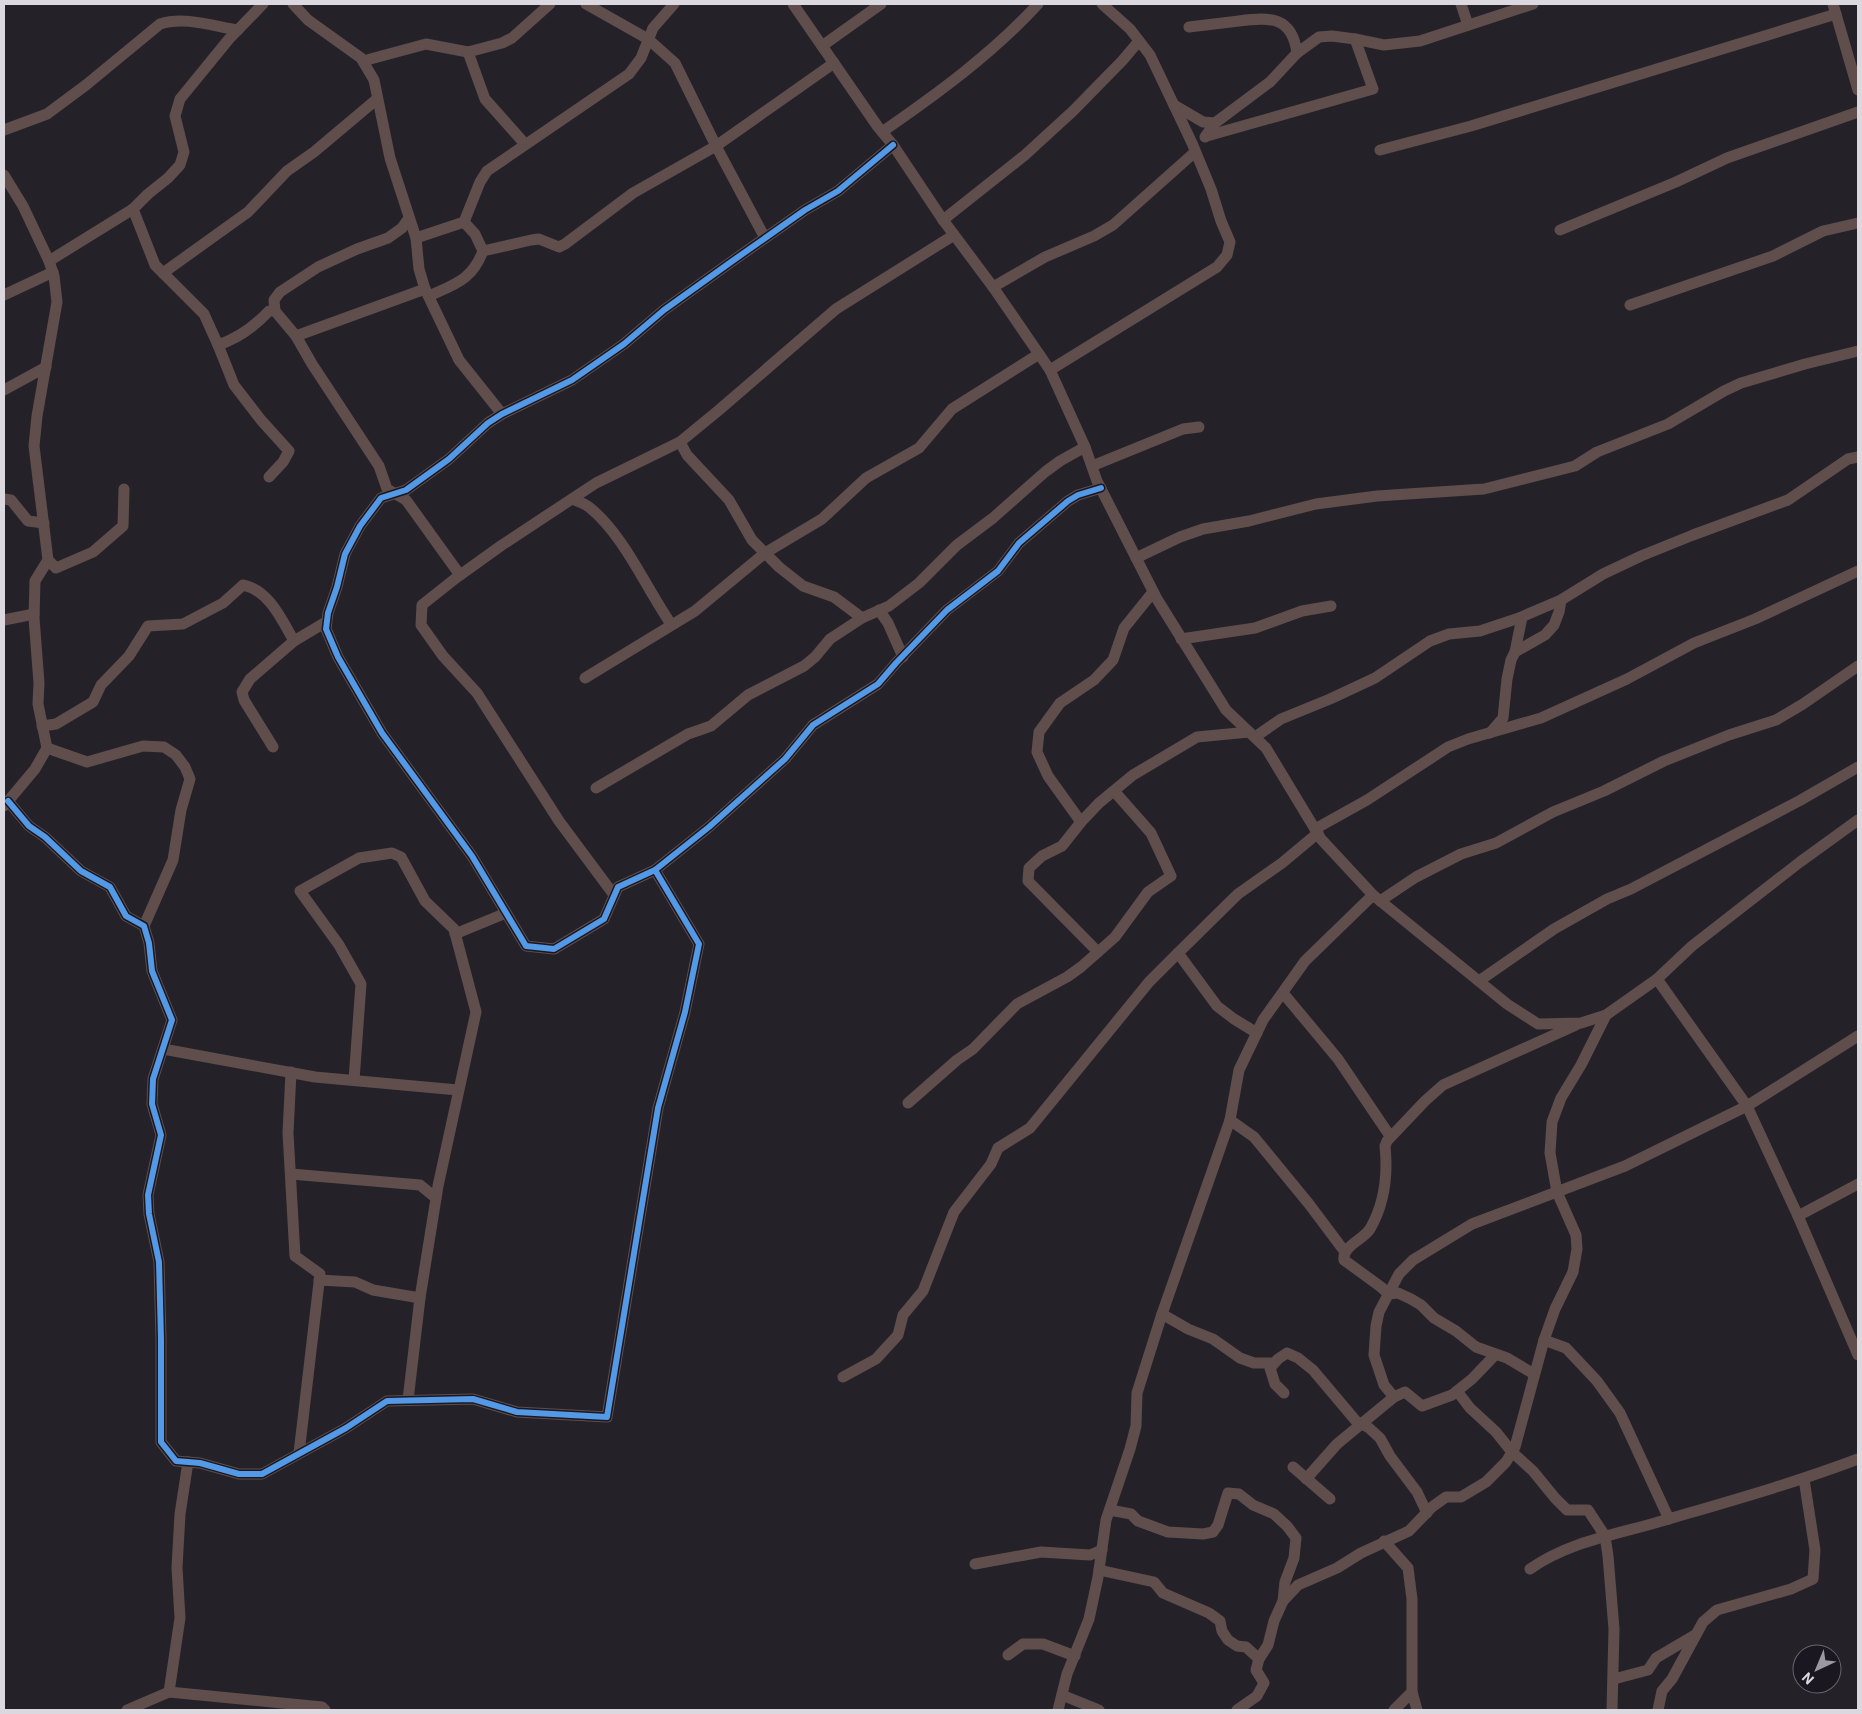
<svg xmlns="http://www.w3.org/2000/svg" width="1862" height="1714" font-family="Roboto,sans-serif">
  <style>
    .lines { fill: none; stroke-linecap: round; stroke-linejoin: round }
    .minor { stroke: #604e4d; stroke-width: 11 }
    .cycleway-casing { stroke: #1a1720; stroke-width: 9 }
    .cycleway { stroke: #5399e6; stroke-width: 6 }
  </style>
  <rect width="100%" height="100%" fill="#242228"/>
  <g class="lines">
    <g class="minor">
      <path d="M263,4L229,39L180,99L175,116L184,152L180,165L168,178L148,194L133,209L155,265L204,314L218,345C239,338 254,327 269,311H275L296,336L312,364L379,466L387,489L406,500L460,575"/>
      <path d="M293,4L308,20L361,58L374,80L390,158L416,238L419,269L425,289L296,336"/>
      <path d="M586,4L648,39L675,63L716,146L765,238"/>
      <path d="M793,4L878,127L893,145L943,220L993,287L1050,370L1085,447L1097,481L1157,599L1226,710L1266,748L1321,839L1373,895L1507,1004L1538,1024L1581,1023L1606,1015L1657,979L1692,946L1800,862L1858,820"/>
      <path d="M1461,4L1468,25"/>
      <path d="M1833,4L1858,90"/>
      <path d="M1189,27C1205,25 1222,23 1239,21C1270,17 1292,16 1297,53L1319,37L1332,36L1355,39L1384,45L1420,41L1533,4"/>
      <path d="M822,46L881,4"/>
      <path d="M468,52L485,99L525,144"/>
      <path d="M363,61L426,44L468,52L502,43L512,38L550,4"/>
      <path d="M1174,105L1203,122L1215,123"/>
      <path d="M4,130L47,114L86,85L160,24C184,16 213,26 238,30"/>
      <path d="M882,132C937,94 992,54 1038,4"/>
      <path d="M1207,136L1373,89L1355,39"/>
      <path d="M1205,137L1215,123L1270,82L1297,53"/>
      <path d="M893,145L838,191L805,210L731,262L664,310L624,344L572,380L502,414L488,423L449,459L406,490L381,498L360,526L345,554L337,587L328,613L326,629L338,657L382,733L472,856L526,946L554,949L604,919L618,887L655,870L709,827L785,759L813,725L878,684L896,663L947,610L998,571L1019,543L1068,501L1078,495L1101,488"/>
      <path d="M1380,150L1471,126L1836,14"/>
      <path d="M4,175L23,206L49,261L54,276L57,302L37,416L34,446L48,560L35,581L34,618L39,683L38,704L47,748L35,769L4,806"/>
      <path d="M943,220L1025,155L1073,111L1122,61L1139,41"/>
      <path d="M464,222L475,234L483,251L531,240L539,239L559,247L565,244L633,193L716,146L834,63"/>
      <path d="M1560,230L1676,182L1727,158L1858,112"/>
      <path d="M416,238L464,222L480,182L487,171L629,74L641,58L653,28L674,4"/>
      <path d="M49,261L133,209"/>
      <path d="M163,273L248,212L287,171L314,152L377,99"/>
      <path d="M993,287L1045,257L1094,236L1113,225L1195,152"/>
      <path d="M425,289L459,360L502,414"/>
      <path d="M4,295L53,272"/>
      <path d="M429,296C455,284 472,280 483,251"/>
      <path d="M1630,305L1773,256L1823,231L1858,223"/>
      <path d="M275,311L274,300L280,292L318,267L357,249L388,238L402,228L409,218"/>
      <path d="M218,345L234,385L261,420L289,451L283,462L269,477"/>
      <path d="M1050,370L1217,267L1227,255L1230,242L1221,221L1211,189L1192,143L1150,55L1130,29L1102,4"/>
      <path d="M4,390L46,367"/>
      <path d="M680,442L687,455L729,500L752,540L779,567L803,586L834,597L862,618"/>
      <path d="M1092,466L1183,429L1199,427"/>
      <path d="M4,499L11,500L28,521L44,523"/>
      <path d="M572,499C577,501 584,503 589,507C624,535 646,588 671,624"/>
      <path d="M1136,558L1180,537L1203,529L1249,521L1316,504L1377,496L1484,489L1575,466L1597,452L1668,424L1724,391L1741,383L1805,364L1858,351"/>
      <path d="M48,560L56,568L93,552L123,526L124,489"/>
      <path d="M879,610L888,623L903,657"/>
      <path d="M4,620L34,614"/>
      <path d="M1181,639L1255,628L1302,611L1331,606"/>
      <path d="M1515,652L1522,617"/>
      <path d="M585,678L695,611L765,553L822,519L866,478L919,448L952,409L1039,354"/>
      <path d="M42,726L56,724L93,702L101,685L129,656L148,626L183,624L223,603L243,585C269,590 282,620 294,641L326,622"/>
      <path d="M1490,733L1503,718L1507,679L1511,660L1515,652L1545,635L1554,625L1559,612L1561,600"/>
      <path d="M1255,737L1281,719L1330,699L1375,678L1430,641L1449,634L1480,631L1519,618L1561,600L1603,574L1641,556L1693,535L1788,500L1848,459L1858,457"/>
      <path d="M273,747L244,700L242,692L250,679L294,641"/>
      <path d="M47,748L87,762L143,746L164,747L176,755L185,767L190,779L181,810L173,860L144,926"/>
      <path d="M596,788L688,734L711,726L748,695L804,666L815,657L830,639L862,618L889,606L919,583L957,545L993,518L1045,472L1060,461L1085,447"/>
      <path d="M8,801L29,826L45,837L81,871L110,887L126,916L144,926L149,943L152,971L172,1020L153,1079L152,1104L161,1135L148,1195L149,1214L159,1262L161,1339V1442L176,1461L200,1463L239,1474H262L346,1428L387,1401L473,1399L517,1412L607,1417L658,1108L685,1012L699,944L655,870"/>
      <path d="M1081,822L1048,776L1037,752L1039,732L1060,703L1094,680L1113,660L1124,628L1153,592"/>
      <path d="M1315,829L1367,800L1448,747L1468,739L1541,718L1627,679L1694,643L1755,619L1858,571"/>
      <path d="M614,895L559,821L477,693L443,656L421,625L422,605L456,578L502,545L596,483L680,442L719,410L836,309L954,235"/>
      <path d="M1380,901L1416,877L1461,854L1496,843L1553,812L1604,791L1664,761L1729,735L1776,720L1803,704L1858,666"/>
      <path d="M455,934L506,913"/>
      <path d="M1098,952L1028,881L1029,868L1042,856L1062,846L1081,822L1099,803L1133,775L1197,737L1249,732"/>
      <path d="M1178,953L1217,1006L1234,1019L1257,1033"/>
      <path d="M1657,979L1747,1106L1798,1216L1858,1355"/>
      <path d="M1479,981L1554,929L1607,899L1631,889L1799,801L1858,767"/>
      <path d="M1283,993L1338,1059L1390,1136"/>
      <path d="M163,1049L315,1077L458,1090"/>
      <path d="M291,1072L288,1133L295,1256L320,1274L299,1453"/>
      <path d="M354,1080L361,984L339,945L300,891L359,858L392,853L401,857L425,901L454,929L476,1012L438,1186L420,1298L408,1400"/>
      <path d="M908,1103L957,1060L973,1049L1017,1004L1067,977L1081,967L1115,937L1148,892L1171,876L1151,833L1114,791"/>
      <path d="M1230,1120L1254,1137L1309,1204L1345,1252"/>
      <path d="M291,1174L420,1185L436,1198"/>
      <path d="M1798,1216L1858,1184"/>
      <path d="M319,1280L355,1282L373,1290L420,1298"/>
      <path d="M1389,1294L1381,1287L1344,1260C1342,1246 1363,1240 1370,1229C1385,1203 1388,1175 1385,1146L1387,1141L1425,1101L1443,1085L1576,1025"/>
      <path d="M1389,1294L1398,1293L1411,1299L1421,1305L1434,1318L1456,1331L1476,1347L1507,1358L1534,1374"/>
      <path d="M1162,1314L1188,1329L1213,1339L1240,1358L1254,1363H1274"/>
      <path d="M1544,1340L1566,1348L1597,1381L1620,1413L1669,1519"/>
      <path d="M843,1377L876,1359L898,1335L903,1315L923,1291L954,1212L991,1164L998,1148L1030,1128L1149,982L1178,953L1238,894L1282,863L1318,833"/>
      <path d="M1457,1391L1470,1408L1496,1432L1512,1452L1533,1471L1555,1498L1567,1510H1588L1605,1536L1608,1556L1614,1629L1612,1710"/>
      <path d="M1284,1393L1275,1384L1270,1368L1278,1359L1287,1353L1298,1358L1313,1370L1356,1421L1369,1428L1380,1438L1390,1456L1417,1492L1427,1513"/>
      <path d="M1394,1397L1384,1385L1374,1355L1376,1326L1379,1312L1399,1274L1413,1260L1472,1224L1625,1166L1747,1106L1858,1036"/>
      <path d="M1293,1467L1330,1499"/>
      <path d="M1306,1479L1337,1444L1394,1397L1405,1392L1422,1406L1452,1395L1472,1379L1495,1355"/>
      <path d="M1110,1510L1131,1514L1138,1521L1168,1532L1203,1534L1213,1532L1218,1525L1228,1493L1239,1494L1253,1505L1274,1514L1287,1526L1296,1538L1294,1558L1285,1582L1283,1601L1274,1621L1268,1645L1259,1659L1256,1670L1264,1683L1257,1696L1237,1710"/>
      <path d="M1384,1541L1408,1568L1412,1599V1692L1417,1710"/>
      <path d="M975,1564L1041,1552L1090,1555L1102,1550"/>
      <path d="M1530,1569C1567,1543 1612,1535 1655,1523C1723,1503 1792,1484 1858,1459"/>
      <path d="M1099,1570L1154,1582L1163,1593L1209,1613L1220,1621L1222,1631L1228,1640L1237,1646L1246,1647L1259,1659"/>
      <path d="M1283,1601L1298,1585L1337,1568L1361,1553L1409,1531L1432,1507L1446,1497H1461L1486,1482L1506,1462L1515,1447L1544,1340L1555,1309L1573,1272L1577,1249L1576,1235L1557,1192L1550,1153L1552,1122L1561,1098L1581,1065L1606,1015"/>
      <path d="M1008,1655L1023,1644H1043L1075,1656"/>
      <path d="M1614,1679L1648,1670L1656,1658L1695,1635"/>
      <path d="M169,1692L180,1618L177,1568L180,1514L188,1462"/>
      <path d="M1062,1695L1099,1710"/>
      <path d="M127,1710L169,1692L322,1707L325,1710"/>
      <path d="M1058,1710L1067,1674L1089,1619L1098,1577L1106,1520L1130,1449L1136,1426L1137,1393L1162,1314L1230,1120L1239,1070L1263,1020L1305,961L1373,895"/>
      <path d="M1394,1710L1412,1692"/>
      <path d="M1658,1710L1662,1691L1672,1679L1703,1622L1717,1610L1791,1589L1813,1579L1815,1550L1804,1479"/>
    </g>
    <defs>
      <g id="cycleway">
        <path d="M893,145L838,191L805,210L731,262L664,310L624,344L572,380L502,414L488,423L449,459L406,490L381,498L360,526L345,554L337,587L328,613L326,629L338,657L382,733L472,856L526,946L554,949L604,919L618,887L655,870L709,827L785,759L813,725L878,684L896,663L947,610L998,571L1019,543L1068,501L1078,495L1101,488"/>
        <path d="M8,801L29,826L45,837L81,871L110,887L126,916L144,926L149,943L152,971L172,1020L153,1079L152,1104L161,1135L148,1195L149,1214L159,1262L161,1339V1442L176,1461L200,1463L239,1474H262L346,1428L387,1401L473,1399L517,1412L607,1417L658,1108L685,1012L699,944L655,870"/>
      </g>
    </defs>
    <use href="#cycleway" class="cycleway-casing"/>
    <use href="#cycleway" class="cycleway"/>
  </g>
  <rect width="1862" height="1714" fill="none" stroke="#dbd9df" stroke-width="10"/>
  <g transform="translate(1817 1669) rotate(224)"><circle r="24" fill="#1a1720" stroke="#67656c"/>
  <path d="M0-4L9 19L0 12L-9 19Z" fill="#9b999f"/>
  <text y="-8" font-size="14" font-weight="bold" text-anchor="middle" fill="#dbd9df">N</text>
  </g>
</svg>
